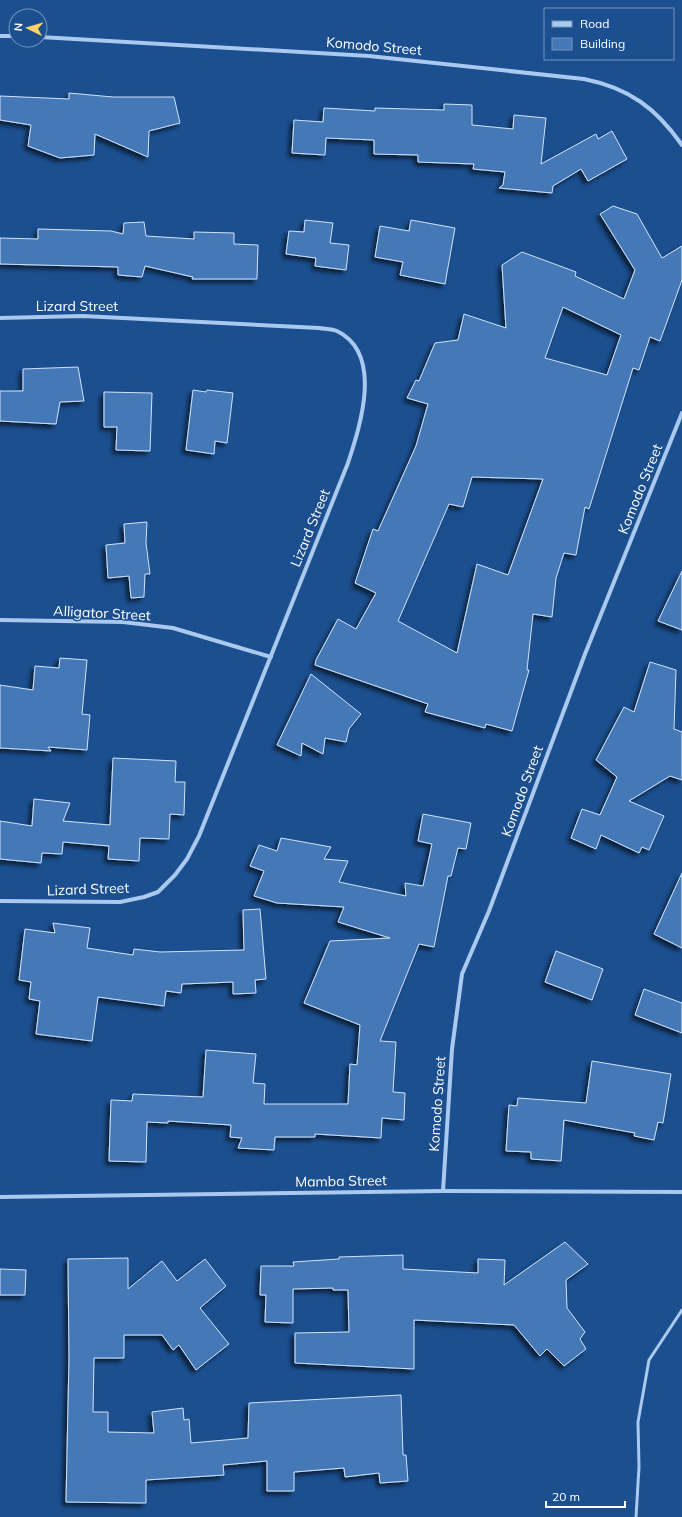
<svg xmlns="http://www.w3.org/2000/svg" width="682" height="1517" font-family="Mulish,sans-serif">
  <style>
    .building { fill: #4478b7; stroke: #cfe3fa; fill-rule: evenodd; filter: url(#shadow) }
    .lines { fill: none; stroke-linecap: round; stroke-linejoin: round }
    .lane { stroke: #a9c9ee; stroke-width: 3 }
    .street { stroke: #a9c9ee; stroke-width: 4 }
    .labels { text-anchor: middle; stroke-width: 3; stroke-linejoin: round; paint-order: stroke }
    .street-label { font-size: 14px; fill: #fff; stroke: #1b4f8f }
  </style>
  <defs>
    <filter id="shadow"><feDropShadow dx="-3.5" dy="3.5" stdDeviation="2" flood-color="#0009"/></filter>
  </defs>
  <rect width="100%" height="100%" fill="#1b4f8f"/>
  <g class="building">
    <path d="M69,93L113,97H174L180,123L149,131L148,157L95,134L94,155L60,158L28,146L31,125L0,120V96L69,99Z"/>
    <path d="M444,104L472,105V125L513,129L514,115L546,118L541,164L596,134L598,139L612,131L627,159L588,181L581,169L553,186L552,193L499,188L503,185L505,172L473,169L474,164L418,162V155L374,154V140L326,138L325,155L292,153L294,120L323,122L324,108L375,111V108L444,110Z"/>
    <path d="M613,206L637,214L662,258L682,246V280L660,341L650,337L639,370L633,368L589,509L585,507L576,555L564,553L556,578L552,617L533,614L527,670H529L512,731L486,724L485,728L425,712L428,704L315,665L316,660L338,619L356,629L376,593L355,583L373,529L378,531L416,446L428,404L407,398L416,380L419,381L435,343L458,340L464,314L506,328L502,265L522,252L576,272L575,276L624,299L635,270L600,214ZM563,307L621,335L607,375L545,358ZM472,477L543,479L508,575L477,564L457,653L398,621L449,504L463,507Z"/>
    <path d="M305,220L333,223L330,243L349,245L346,270L315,266L316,258L286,254L289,231L304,232Z"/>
    <path d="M411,220L455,228L445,284L400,275L403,262L375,257L380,226L409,231Z"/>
    <path d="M144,222L146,236L194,239V232L234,233V244L258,245L257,279H192L193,277L145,266L142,277L118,275V267L0,264V238L38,239V229L111,231L123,234L124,223Z"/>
    <path d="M78,367L84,401L60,402L56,424L0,421V391H23V369Z"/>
    <path d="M193,390L206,392L207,390L233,393L227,443L215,441L214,454L186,450Z"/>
    <path d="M104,392L152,393L150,451L116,450L117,427H104Z"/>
    <path d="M147,522L146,543L150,574H145L144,597L131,598L129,576L108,578L106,545L125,543L124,524Z"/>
    <path d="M682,571V630L658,621Z"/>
    <path d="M60,658L87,660L82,714L90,715L87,750L48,747L51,751L0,748V685L33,690L35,666L59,668Z"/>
    <path d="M650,662L676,670L674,729L682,732V780L670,776L629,801L664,816L649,850L642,847L639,853L601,835L596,849L571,838L582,809L600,815L617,777L596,760L624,707L634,712Z"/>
    <path d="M311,674L361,714L349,729L346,742L325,738L323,754L302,743L301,756L277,745Z"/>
    <path d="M113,758L176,761L175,782H185L184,815L170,814L169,839L140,838L139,861L108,859L109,846L63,842L62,854L42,853L41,863L0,859V821L32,826L34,799L70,803L63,821L110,825Z"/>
    <path d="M423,814L471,823L466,849L458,848L451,876H448L434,947L419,944L380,1041L396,1042L393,1092L405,1093L404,1120L382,1118L381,1138L315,1134V1137H275L274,1150L238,1148L242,1138L230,1137L231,1125L168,1121V1123L147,1122L146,1162L109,1161L111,1100L132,1101L133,1094L203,1097L206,1050L256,1054L253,1083L265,1084L264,1104H348L350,1064L357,1065L360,1025L304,1003L330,941L390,938L338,922L344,907L277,903L254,896L264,871L250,866L259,845L277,851L281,838L331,847L324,859L348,861L339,882L406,896L405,883L423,886L432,844L418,841Z"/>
    <path d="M682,873V948L654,934Z"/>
    <path d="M260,909L266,979L255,980L256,993L233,994V982L182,984L181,993L166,991L164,1006L98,997L92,1041L36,1034L40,1001L29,999L31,982L19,980L25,929L55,933L53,923L90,928L87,948L133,955L134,949L160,952L244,950L243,910Z"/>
    <path d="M556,951L603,969L592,1000L545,982Z"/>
    <path d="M644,989L682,1003V1033L635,1015Z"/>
    <path d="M592,1061L671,1074L663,1123L658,1122L654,1140L634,1136L635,1133L564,1120L561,1161L531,1159V1152L506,1151L509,1105L517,1106L518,1098L586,1103Z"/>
    <path d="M565,1242L588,1264L566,1280L567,1308L585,1332L580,1339L586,1349L564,1366L547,1349L540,1356L514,1325L414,1320V1369L295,1363V1333L349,1332L348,1290H333V1288L293,1289V1323L265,1322L266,1295H260L261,1266H294L293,1262L339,1259V1257L403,1255V1269L478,1273V1259L505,1260L504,1285Z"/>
    <path d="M128,1258V1289L162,1261L177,1281L205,1259L226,1286L200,1308L229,1344L196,1370L179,1345L173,1350L162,1335H124V1358H94L93,1412H108V1432L154,1433L152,1412L183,1408L184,1420L189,1419L191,1443L248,1438L249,1403L401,1395L403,1455H406L408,1481L380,1483L379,1473L345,1477L344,1468L294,1472V1491H267V1461L223,1465L224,1475L146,1480V1503L66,1502L69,1358L68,1259Z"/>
    <path d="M0,1269L26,1270L25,1295H0Z"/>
  </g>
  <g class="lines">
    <path class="lane" d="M636,1517L639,1467L638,1422L649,1360L682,1310"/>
    <g class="street">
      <path d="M0,36H16"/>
      <path d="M40,37L369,56L584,79C629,88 656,108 682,145"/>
      <path d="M0,318L83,316L319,328C324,329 332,329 337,331C384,354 360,426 348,463L199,836L187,859L175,875L158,892L144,897L120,902L0,901"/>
      <path d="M0,620L123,622L173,628L271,657"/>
      <path d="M443,1191L452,1049L462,974L489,911L585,654L682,413"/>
      <path d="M0,1197L443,1191L682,1192"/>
    </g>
  </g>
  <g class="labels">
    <g class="street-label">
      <text transform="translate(374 46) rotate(5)" y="5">Komodo Street</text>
      <text x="77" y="311">Lizard Street</text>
      <text transform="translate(640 489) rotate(-68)" y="5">Komodo Street</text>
      <text transform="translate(310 528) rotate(-68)" y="5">Lizard Street</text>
      <text transform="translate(102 613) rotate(3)" y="5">Alligator Street</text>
      <text transform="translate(522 791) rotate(-70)" y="5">Komodo Street</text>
      <text transform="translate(88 889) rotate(-2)" y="5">Lizard Street</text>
      <text transform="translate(437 1104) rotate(-86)" y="5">Komodo Street</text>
      <text transform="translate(341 1181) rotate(-1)" y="5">Mamba Street</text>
    </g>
  </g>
  <rect x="544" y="8" width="130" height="52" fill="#1b4f8f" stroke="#7695bc"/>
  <rect x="552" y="21" width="20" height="6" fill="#a9c9ee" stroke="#7695bc"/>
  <text x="580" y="28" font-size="12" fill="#ffffff">Road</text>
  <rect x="552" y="38" width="20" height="12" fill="#4478b7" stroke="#7695bc"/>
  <text x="580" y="48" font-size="12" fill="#ffffff">Building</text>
  <g transform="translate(28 28) rotate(275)"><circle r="19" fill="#1b4f8f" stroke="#7695bc"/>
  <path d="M0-3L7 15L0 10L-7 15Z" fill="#ffd166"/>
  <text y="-6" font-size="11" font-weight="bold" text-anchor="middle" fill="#ffffff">N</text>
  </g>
  <path d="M546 1501v6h79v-6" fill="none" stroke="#ffffff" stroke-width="2"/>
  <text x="552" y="1501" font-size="12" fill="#ffffff" stroke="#1b4f8f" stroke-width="3" paint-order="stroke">20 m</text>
</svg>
